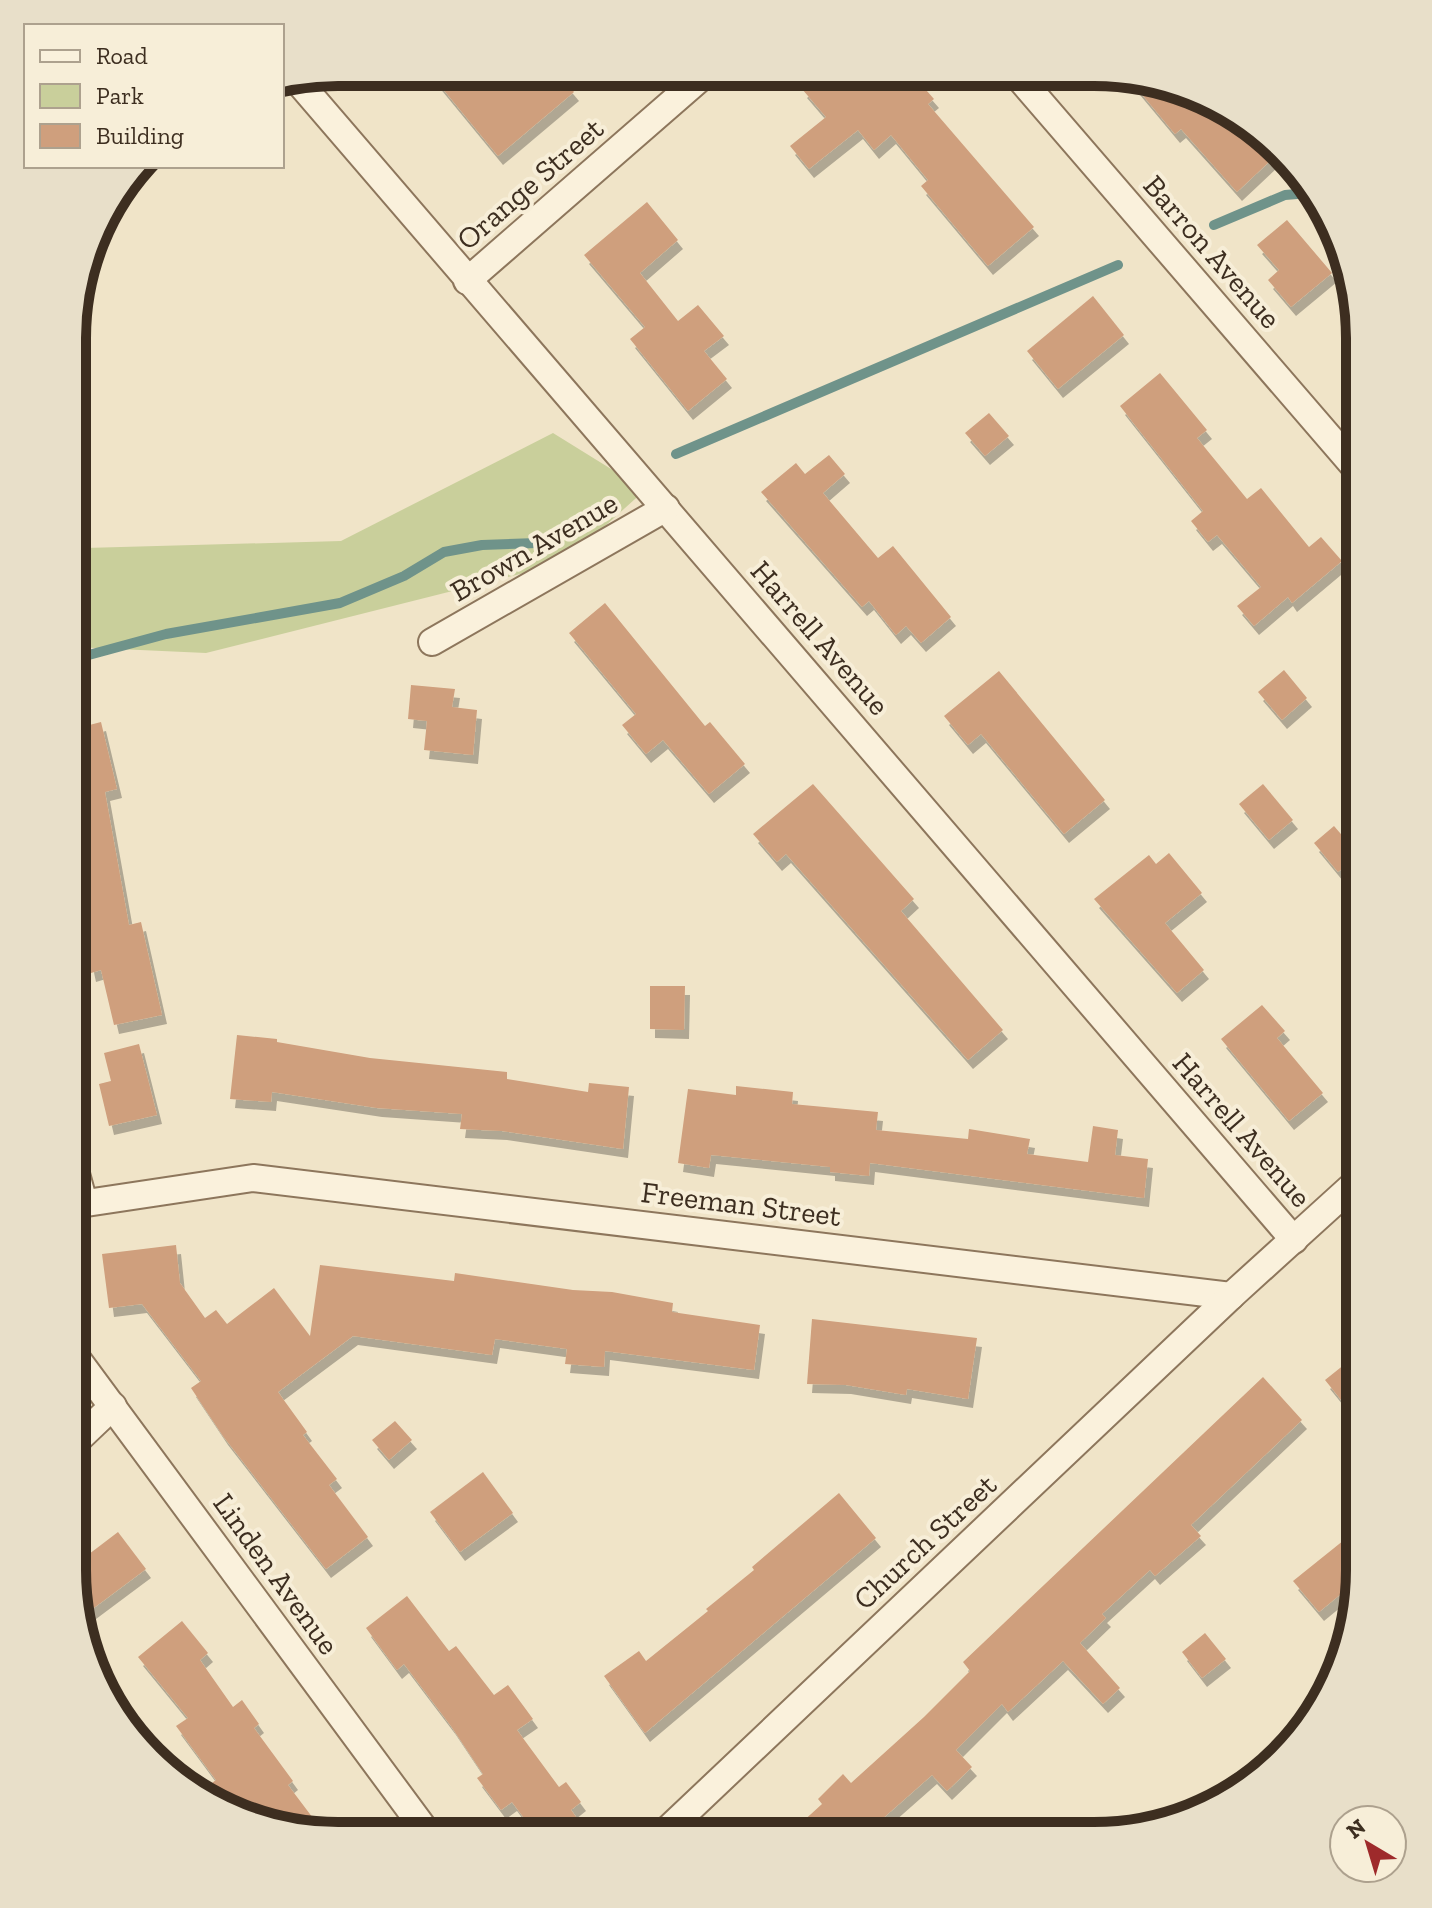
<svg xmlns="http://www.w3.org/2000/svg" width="1432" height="1908" font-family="'Zilla Slab',serif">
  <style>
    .green { fill: #c9cf9b }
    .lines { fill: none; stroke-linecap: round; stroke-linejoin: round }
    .stream { stroke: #6f938a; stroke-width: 10 }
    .building { fill: #cf9f7d; filter: url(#shadow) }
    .street-casing { stroke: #8d765c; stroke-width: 30 }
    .street { stroke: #faf1dc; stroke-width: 26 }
    .labels { text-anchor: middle; stroke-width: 8; stroke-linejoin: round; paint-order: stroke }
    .street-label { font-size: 30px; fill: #3d2e20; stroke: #f7eed8 }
    .rim { fill: none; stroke: #3d2e20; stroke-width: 10 }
  </style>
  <defs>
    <filter id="shadow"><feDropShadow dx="5" dy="9" stdDeviation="0" flood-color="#0004"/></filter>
  </defs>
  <rect width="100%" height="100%" fill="#f0e4c8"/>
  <path class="green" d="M553,433L645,490L564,563L206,653L74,647V536L85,548L341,541Z"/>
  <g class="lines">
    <g class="stream">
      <path d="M1214,225L1285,195L1309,193"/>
      <path d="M676,454L1118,265"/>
      <path d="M74,659L166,634L340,603L404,576L444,552L482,545L537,543L605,514"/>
    </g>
  </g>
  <g class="building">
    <path d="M429,72L558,73L574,92L498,156Z"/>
    <path d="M822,73L912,74L934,99L928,104L1034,227L988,266L921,186L928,180L891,135L874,150L858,130L809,169L790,146L826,117L802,89Z"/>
    <path d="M1125,74L1242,117L1252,128L1247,132L1271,160L1237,192L1181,129L1175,134Z"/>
    <path d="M647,202L678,240L640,273L678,321L698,305L724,336L704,351L727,379L688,411L630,339L645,327L584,255Z"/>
    <path d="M1287,220L1332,273L1291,307L1268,280L1279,270L1257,245Z"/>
    <path d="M1093,296L1124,335L1058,389L1027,351Z"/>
    <path d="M1160,373L1207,430L1197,438L1247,499L1261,488L1309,547L1321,537L1342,561L1292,603L1288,597L1254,626L1237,606L1261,587L1217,535L1208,542L1191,521L1203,511L1120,406Z"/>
    <path d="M989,413L1009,436L985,456L965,433Z"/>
    <path d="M829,455L845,474L823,493L878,558L893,546L951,617L921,643L906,626L896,635L869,601L862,607L761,492L796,463L805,474Z"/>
    <path d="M605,603L705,726L710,722L745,764L709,794L663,740L646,754L622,725L636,714L569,633Z"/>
    <path d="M1284,670L1307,698L1282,720L1258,692Z"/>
    <path d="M999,671L1105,800L1064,834L981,734L968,745L944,716Z"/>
    <path d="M411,685L455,689L452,707L477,710L473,755L424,750L427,721L408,719Z"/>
    <path d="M101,722L117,789L105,792L129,925L141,922L162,1015L114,1025L101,970L91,973L73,888L74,729Z"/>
    <path d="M813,784L914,899L901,911L1003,1030L968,1060L786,854L777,862L753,834Z"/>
    <path d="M1263,784L1293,820L1269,840L1239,804Z"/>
    <path d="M1334,826L1359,855L1338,872L1314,843Z"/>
    <path d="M1169,853L1202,893L1165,923L1204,970L1177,993L1094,899L1149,855L1156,864Z"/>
    <path d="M650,986H685L684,1030L650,1029Z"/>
    <path d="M1262,1005L1285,1031L1277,1038L1323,1093L1289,1121L1221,1039Z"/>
    <path d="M237,1035L277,1039V1042L370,1058L507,1072V1079L588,1092L589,1083L629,1087L623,1149L502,1131L460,1129L462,1114L377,1108L272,1092L271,1102L230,1099Z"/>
    <path d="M139,1044L157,1115L109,1126L99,1084L111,1081L104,1053Z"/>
    <path d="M736,1086L793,1092L792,1104L878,1112L876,1130L968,1139L969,1129L1030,1139L1027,1154L1088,1162L1093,1126L1118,1130L1115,1155L1148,1159L1144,1198L870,1163L869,1176L830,1172V1167L711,1155L709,1168L678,1163L688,1089L736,1095Z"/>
    <path d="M176,1245L180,1283L205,1318L216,1310L227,1324L274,1288L310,1336L320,1265L454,1281L455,1273L573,1290L612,1292L673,1303L672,1312L760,1325L754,1370L605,1351L604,1367L565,1364L567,1349L495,1339L492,1355L353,1336L278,1392L307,1432L303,1435L337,1479L329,1485L368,1537L326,1569L223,1436L191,1388L201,1381L142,1304L109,1308L102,1254Z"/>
    <path d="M812,1319L977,1338L968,1399L907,1389L906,1395L846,1385L807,1384Z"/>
    <path d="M1360,1352L1359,1386V1422L1325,1380Z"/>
    <path d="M1263,1377L1302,1420L1191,1525L1201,1536L1155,1576L1150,1570L1102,1614L1106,1618L1080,1643L1120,1688L1103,1704L1063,1661L1008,1712L1002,1704L956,1750L972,1767L947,1791L932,1775L864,1835H788L822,1804L818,1799L843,1774L851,1783L924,1717L970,1671L963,1662Z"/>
    <path d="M395,1421L412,1440L389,1460L372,1440Z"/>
    <path d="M483,1472L513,1513L460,1552L430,1512Z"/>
    <path d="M839,1493L876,1538L645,1733L604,1676L639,1651L646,1661L708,1611L706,1609L754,1570L752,1567Z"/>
    <path d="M1359,1528V1579L1319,1612L1293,1581Z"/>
    <path d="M118,1532L146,1569L83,1616L72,1567Z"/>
    <path d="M407,1596L449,1651L456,1646L494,1695L508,1685L533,1719L517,1730L559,1787L566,1782L581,1802L571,1810L589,1835L536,1834L512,1802L501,1810L477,1778L483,1774L451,1726L404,1664L397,1670L366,1628Z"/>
    <path d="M182,1621L208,1653L200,1660L233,1707L242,1700L259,1724L254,1728L293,1781L288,1785L325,1834H304L197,1794L216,1780L176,1726L188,1718L138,1657Z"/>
    <path d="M1205,1633L1226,1659L1202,1678L1182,1652Z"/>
  </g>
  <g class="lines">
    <defs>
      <g id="street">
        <path d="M1016,74L1360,473"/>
        <path d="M296,79L1294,1240"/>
        <path d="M467,281L706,73"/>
        <path d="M432,642L666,508"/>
        <path d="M73,1163L84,1203"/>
        <path d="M73,1205L253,1178L1231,1296L1360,1179"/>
        <path d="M72,1352L428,1834"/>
        <path d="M72,1445L113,1406"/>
        <path d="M662,1835L1231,1296"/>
      </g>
    </defs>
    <use href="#street" class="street-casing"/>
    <use href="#street" class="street"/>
  </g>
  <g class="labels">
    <g class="street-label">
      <text transform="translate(530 184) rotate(-41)" y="10">Orange Street</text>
      <text transform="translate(1212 252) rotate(49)" y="10">Barron Avenue</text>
      <text transform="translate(534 547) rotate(-30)" y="10">Brown Avenue</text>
      <text transform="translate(820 638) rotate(49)" y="10">Harrell Avenue</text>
      <text transform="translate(1242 1130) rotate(49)" y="10">Harrell Avenue</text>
      <text transform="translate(741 1204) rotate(7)" y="10">Freeman Street</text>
      <text transform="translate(925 1542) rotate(-43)" y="10">Church Street</text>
      <text transform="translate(276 1574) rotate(54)" y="10">Linden Avenue</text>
    </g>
  </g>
  <path d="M0 0H1432V1908H0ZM338 86H1094A252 252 0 0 1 1346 338V1570A252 252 0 0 1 1094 1822H338A252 252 0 0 1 86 1570V338A252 252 0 0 1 338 86Z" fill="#e8dfc9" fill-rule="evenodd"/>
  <path class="rim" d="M338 86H1094A252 252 0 0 1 1346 338V1570A252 252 0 0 1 1094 1822H338A252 252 0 0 1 86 1570V338A252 252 0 0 1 338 86Z"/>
  <rect x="24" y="24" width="260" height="144" fill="#f7eed8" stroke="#ada18e" stroke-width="2"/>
  <rect x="40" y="50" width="40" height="12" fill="#faf1dc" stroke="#ada18e" stroke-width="2"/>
  <text x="96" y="64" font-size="24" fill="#3d2e20">Road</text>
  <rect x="40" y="84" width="40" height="24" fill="#c9cf9b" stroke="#ada18e" stroke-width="2"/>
  <text x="96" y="104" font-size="24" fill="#3d2e20">Park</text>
  <rect x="40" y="124" width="40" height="24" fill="#cf9f7d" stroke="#ada18e" stroke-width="2"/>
  <text x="96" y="144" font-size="24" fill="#3d2e20">Building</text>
  <g transform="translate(1368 1844) rotate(322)"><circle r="38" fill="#f7eed8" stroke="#ada18e" stroke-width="2"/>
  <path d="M0-6L14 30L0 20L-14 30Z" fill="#9e2a2b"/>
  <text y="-12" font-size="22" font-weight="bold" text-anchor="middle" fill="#3d2e20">N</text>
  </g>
</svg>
